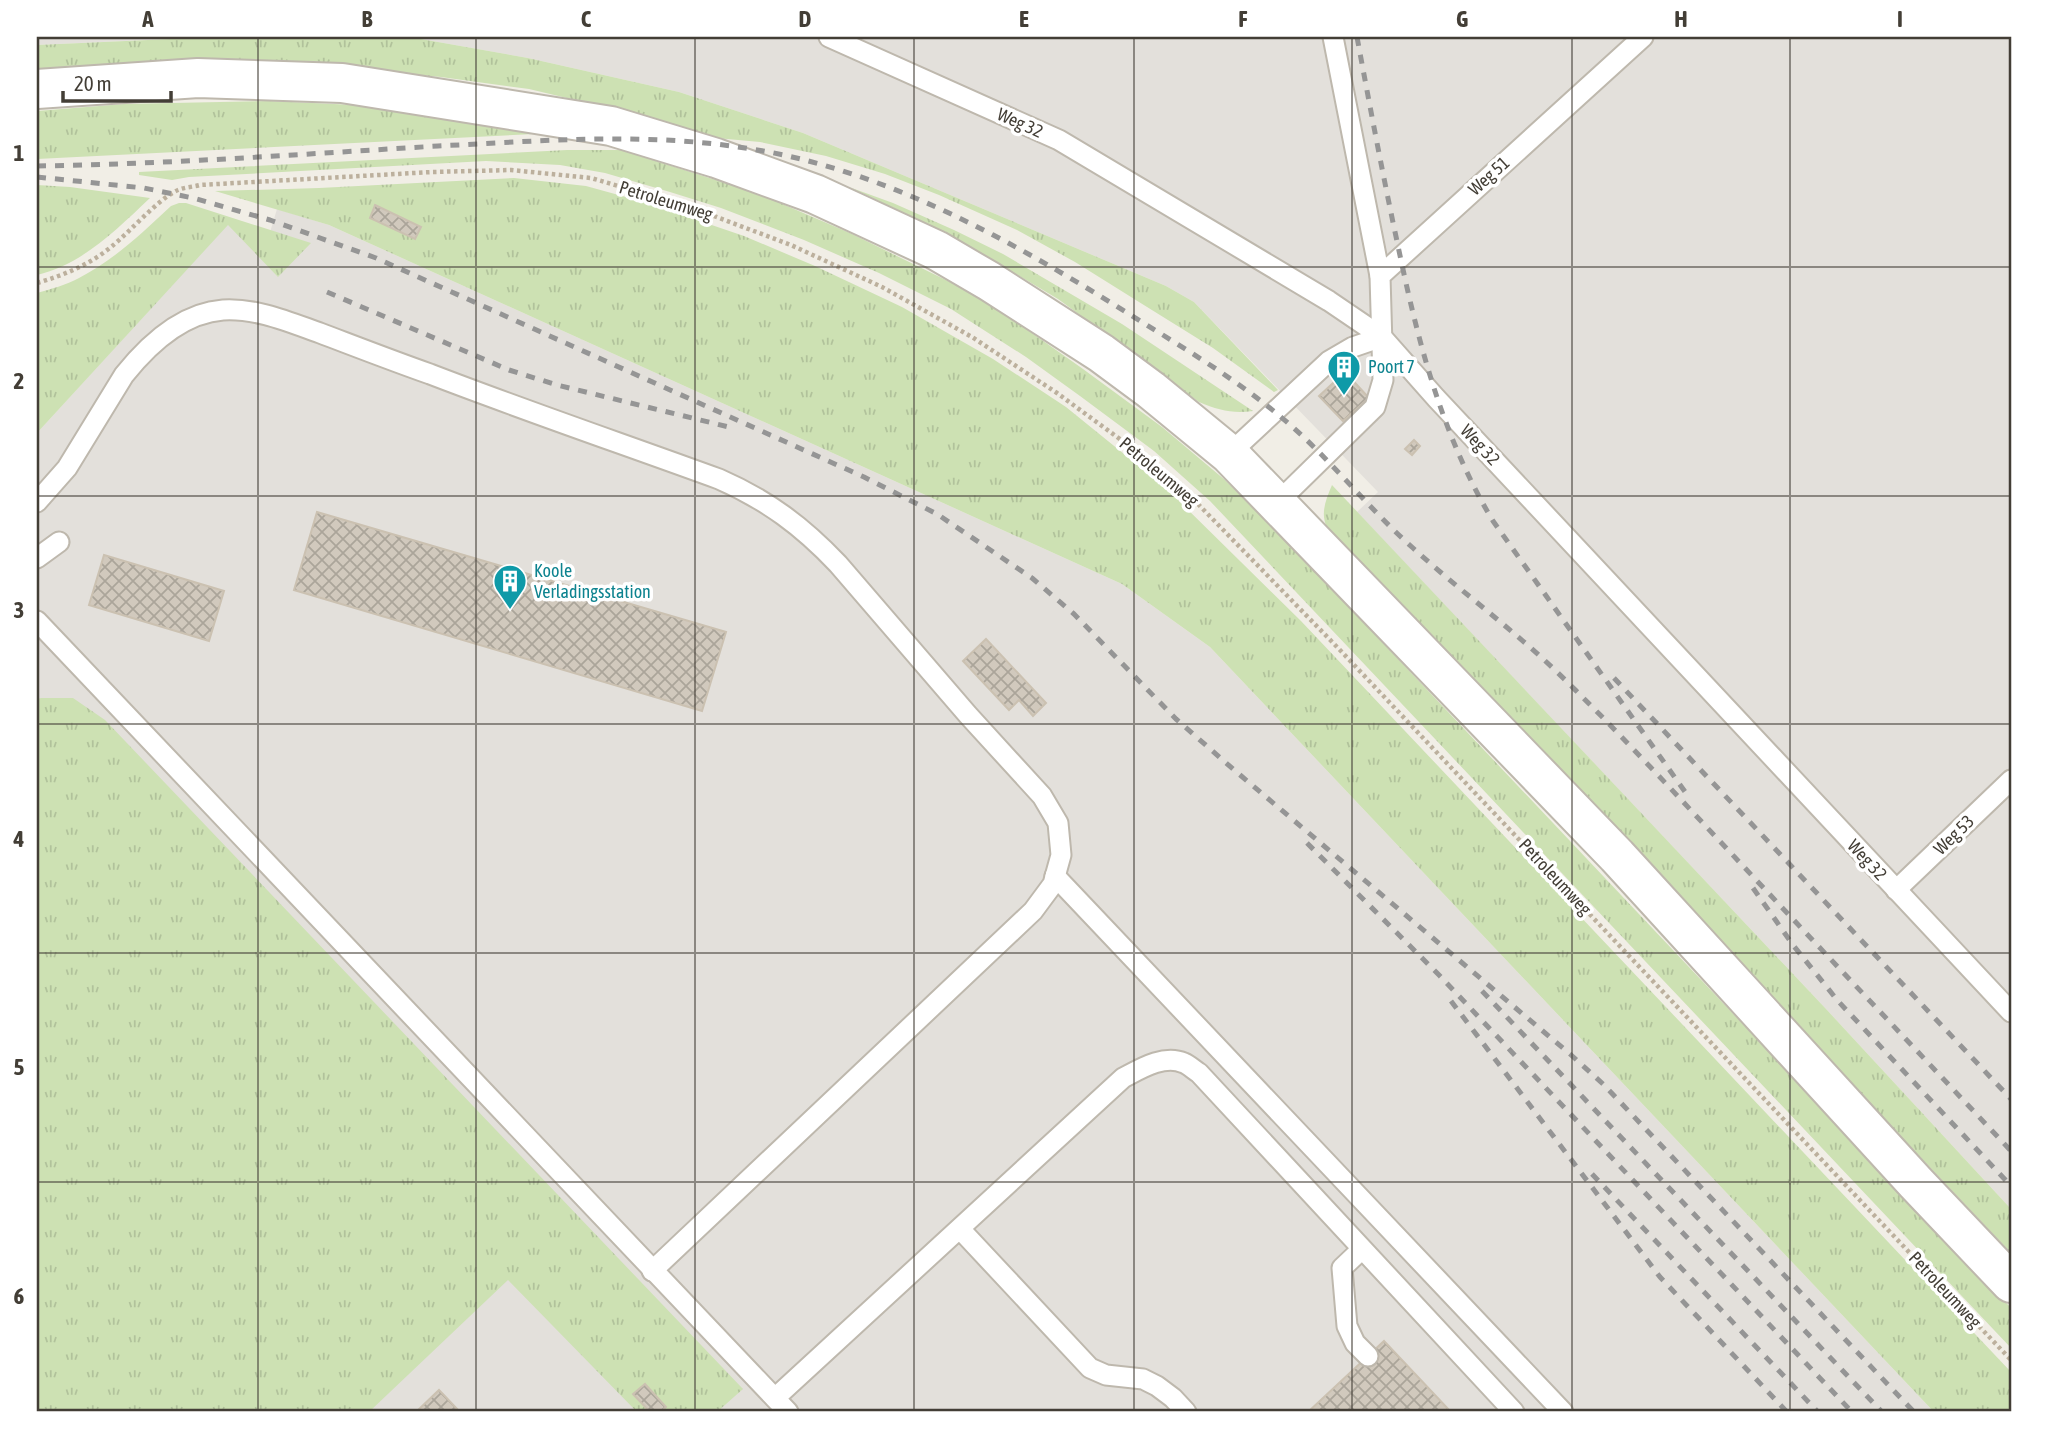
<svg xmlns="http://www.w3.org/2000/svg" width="2048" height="1449" font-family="'Asap Condensed',sans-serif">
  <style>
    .industrial { fill: #e3e0db }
    .grass { fill: url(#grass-tufts) }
    .building { fill: url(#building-cross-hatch); stroke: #cbc1b1; stroke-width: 2 }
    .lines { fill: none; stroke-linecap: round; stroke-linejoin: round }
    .lane-casing { stroke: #beb8ad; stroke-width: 23 }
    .street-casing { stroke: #beb8ad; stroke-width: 42 }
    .path { stroke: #bcb09d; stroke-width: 4.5; stroke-dasharray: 3.5 3.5; stroke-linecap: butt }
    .lane { stroke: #fff; stroke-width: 19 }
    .street { stroke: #fff; stroke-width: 38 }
    .rail { stroke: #959595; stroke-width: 5; stroke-dasharray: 9 9; stroke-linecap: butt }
    .grid { fill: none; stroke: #433e36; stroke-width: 2; stroke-opacity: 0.55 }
    .labels { text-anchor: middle; stroke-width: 7; stroke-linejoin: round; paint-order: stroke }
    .street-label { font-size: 18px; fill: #433e36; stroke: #fff }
    .culture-label { font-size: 18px; fill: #0d838f; stroke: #fff; text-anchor: start }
    .neatline { fill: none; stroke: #433e36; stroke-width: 2.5 }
    .grid-label { font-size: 23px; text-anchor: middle; font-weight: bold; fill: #433e36 }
  </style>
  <defs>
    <pattern id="grass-tufts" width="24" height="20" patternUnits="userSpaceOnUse" patternTransform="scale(1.75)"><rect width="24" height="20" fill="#cde1b3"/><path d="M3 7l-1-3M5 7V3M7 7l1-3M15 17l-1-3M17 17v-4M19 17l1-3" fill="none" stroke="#b1c29b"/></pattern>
    <pattern id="building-cross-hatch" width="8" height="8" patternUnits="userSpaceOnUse" patternTransform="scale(1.75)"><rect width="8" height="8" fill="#d1c9bd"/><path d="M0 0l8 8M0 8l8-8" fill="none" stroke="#aba59a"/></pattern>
  </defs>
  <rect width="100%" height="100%" fill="#f1eee6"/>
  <g class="industrial">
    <path d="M37,37H211L37,45Z"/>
    <path d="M390,37H2011V1209L1827,1010L1357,512L1378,492L1194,302L1166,286L803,133L679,92L528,58L421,39Z"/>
    <path d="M277,209L329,225L1122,584L1210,647L1934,1412H37V433L228,224L262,259Z"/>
  </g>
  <g class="grass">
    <path d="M214,37H390L421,39L528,58L679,92L803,133L1166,286L1194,302L1278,390L1274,392L1213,348L1139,302L1075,262L1017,230L939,195L885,174L826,156L760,142L716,138L609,108L529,89L441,77L327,67L37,75V45Z"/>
    <path d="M270,101L355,105L554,133L37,159V111L124,104Z"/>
    <path d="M567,150H621L757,193L850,233L950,282L1005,314L1083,369L1162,427L1225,480L1297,552L2011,1308V1348L1210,501L1154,451L1080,396L1026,357L951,309L879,273L804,240L721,208L670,192L605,173L560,165L486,161L189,177L172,180L139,175V172Z"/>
    <path d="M514,178L586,186L644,202L744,236L815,266L902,307L993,359L1066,407L1124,454L1177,499L1301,621L2011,1372V1412H1934L1210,647L1122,584L329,225L215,191L319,188Z"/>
    <path d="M37,185L70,187L150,198C116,230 83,264 37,275Z"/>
    <path d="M849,187L893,203L954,230L1003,254L1122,324L1253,411C1233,414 1218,410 1199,402L1058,299L945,232Z"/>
    <path d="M179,203H186L311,243L278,277L228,225L37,433V293C51,289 66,285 79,278C114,260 142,233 171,206Z"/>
    <path d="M1332,485L1827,1010L2011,1209V1253L1399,607L1327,528C1320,513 1326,499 1332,485Z"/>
    <path d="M41,698H73L105,720L743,1389L717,1412H637L508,1280L369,1412H37V699Z"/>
  </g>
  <g class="building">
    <path d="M375,205L421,227L415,239L370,218Z"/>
    <path d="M1345,372L1369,398L1343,421L1319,396Z"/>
    <path d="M1414,440L1420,446L1412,455L1405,449Z"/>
    <path d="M317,512L726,632L702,711L294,590Z"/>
    <path d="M104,555L224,591L209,641L89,605Z"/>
    <path d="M986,639L1046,703L1033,716L1019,700L1009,710L963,661Z"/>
    <path d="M1384,1341L1451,1412H1308L1368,1356Z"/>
    <path d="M645,1384L666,1407L661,1412H650L633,1394Z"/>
    <path d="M439,1390L460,1412H416Z"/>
  </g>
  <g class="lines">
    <defs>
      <g id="lane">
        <path d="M829,37L1059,140L1329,301L1382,337L1436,398L2011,1012"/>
        <path d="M1333,37L1380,276"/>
        <path d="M1229,454L1329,361L1353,347L1382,337"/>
        <path d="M37,502L67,468L124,375C148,345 182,313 223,310C257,308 289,322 320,333C357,347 393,361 430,374C526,411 623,444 719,479C767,500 802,526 838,564L968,715L1042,796L1058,823L1061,855L1053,884L1033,911L652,1271"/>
        <path d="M1276,504L1375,407L1383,380L1380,276L1643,37"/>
        <path d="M37,558L59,542"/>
        <path d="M37,621L788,1412"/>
        <path d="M1055,876L1563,1412"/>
        <path d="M1896,890L2011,780"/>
        <path d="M960,1229L1090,1368L1106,1375L1143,1379L1157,1386L1173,1398L1186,1412"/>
        <path d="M1362,1249L1342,1268L1347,1326L1355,1343L1368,1356"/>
        <path d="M775,1398L1123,1078C1140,1069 1164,1054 1184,1063C1189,1065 1194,1070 1199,1073L1514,1412"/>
      </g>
      <path id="street" d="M37,89L198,78L342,83L611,126L716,158L815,194L936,250L989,281L1101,353L1151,390L1229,454L1617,856L1916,1183L2011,1283"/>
    </defs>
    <use href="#lane" class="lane-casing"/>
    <use href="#street" class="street-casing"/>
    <path class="path" d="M37,283C64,275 89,265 111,247C130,232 158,199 178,190C185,187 193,187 200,185L432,172L511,170L591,178L690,207L791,245L882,287L972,337L1057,393L1143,456L1198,504L1339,649L2011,1360"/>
    <use href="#lane" class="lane"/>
    <use href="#street" class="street"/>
    <g class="rail">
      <path d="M1357,37C1370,107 1383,176 1398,246C1418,342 1442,436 1493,521L1688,796"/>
      <path d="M37,166C171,164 304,154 438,146C539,141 644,132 745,148C888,169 1021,246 1142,322C1192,353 1243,384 1288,423C1332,461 1369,509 1413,548C1459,590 1510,627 1556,671C1621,734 1682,801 1744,867C1833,962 1922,1056 2011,1151"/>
      <path d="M37,177L144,188L193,198L270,220L376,258L864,477L937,514L1032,578L1074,614L1176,719L1233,769L1570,1054L1603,1084L1914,1412"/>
      <path d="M327,292L509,370L557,385L733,428"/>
      <path d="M1614,678L2011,1099"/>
      <path d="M1307,843L1440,976L1852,1412"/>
      <path d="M1753,888L1793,945L1838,1001L2011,1186"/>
      <path d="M1482,991L1882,1412"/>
      <path d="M1451,1001L1660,1277L1787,1412"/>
      <path d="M1592,1174L1818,1412"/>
    </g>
  </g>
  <path class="grid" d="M258,37V1412M476,37V1412M695,37V1412M914,37V1412M1134,37V1412M1352,37V1412M1572,37V1412M1790,37V1412M37,267H2011M37,496H2011M37,724H2011M37,953H2011M37,1182H2011"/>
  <defs>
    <symbol id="building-pin" viewBox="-11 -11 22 30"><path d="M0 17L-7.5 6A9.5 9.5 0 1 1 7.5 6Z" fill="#0f9aa8" stroke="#fff"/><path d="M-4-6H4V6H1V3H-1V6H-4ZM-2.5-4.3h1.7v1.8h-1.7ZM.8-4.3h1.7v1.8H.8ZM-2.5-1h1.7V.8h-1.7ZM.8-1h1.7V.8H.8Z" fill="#fff"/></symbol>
  </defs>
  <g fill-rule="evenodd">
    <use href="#building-pin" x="1325" y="348" width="38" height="52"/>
    <use href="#building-pin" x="491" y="562" width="38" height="52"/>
  </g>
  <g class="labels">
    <g class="street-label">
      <text transform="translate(1020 123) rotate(24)" y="6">Weg 32</text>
      <text transform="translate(1489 176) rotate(-42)" y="6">Weg 51</text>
      <text transform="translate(666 201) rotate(17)" y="6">Petroleumweg</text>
      <text transform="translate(1480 445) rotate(47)" y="6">Weg 32</text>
      <text transform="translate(1159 472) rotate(40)" y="6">Petroleumweg</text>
      <text transform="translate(1954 835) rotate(-44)" y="6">Weg 53</text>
      <text transform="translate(1867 860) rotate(47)" y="6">Weg 32</text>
      <text transform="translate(1555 877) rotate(47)" y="6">Petroleumweg</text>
      <text transform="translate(1945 1290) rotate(47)" y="6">Petroleumweg</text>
    </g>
    <g class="culture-label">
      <text x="1368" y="373">Poort 7</text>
      <text x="534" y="577">Koole<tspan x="534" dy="21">Verladingsstation</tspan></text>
    </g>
  </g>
  <rect width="2048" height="1449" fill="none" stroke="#ffffff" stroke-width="77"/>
  <path d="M63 91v10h108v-10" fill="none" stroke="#433e36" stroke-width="3.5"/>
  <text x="74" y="91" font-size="21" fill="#433e36" stroke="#ffffff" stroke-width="5" paint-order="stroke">20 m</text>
  <rect x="38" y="38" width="1972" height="1372" class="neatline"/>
  <g class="grid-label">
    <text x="148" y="27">A</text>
    <text x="367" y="27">B</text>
    <text x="586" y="27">C</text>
    <text x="805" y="27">D</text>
    <text x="1024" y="27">E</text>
    <text x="1243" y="27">F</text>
    <text x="1462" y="27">G</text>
    <text x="1681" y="27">H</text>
    <text x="1900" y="27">I</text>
    <text x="19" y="161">1</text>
    <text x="19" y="389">2</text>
    <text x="19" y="618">3</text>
    <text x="19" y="847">4</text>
    <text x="19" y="1075">5</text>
    <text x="19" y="1304">6</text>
  </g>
</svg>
